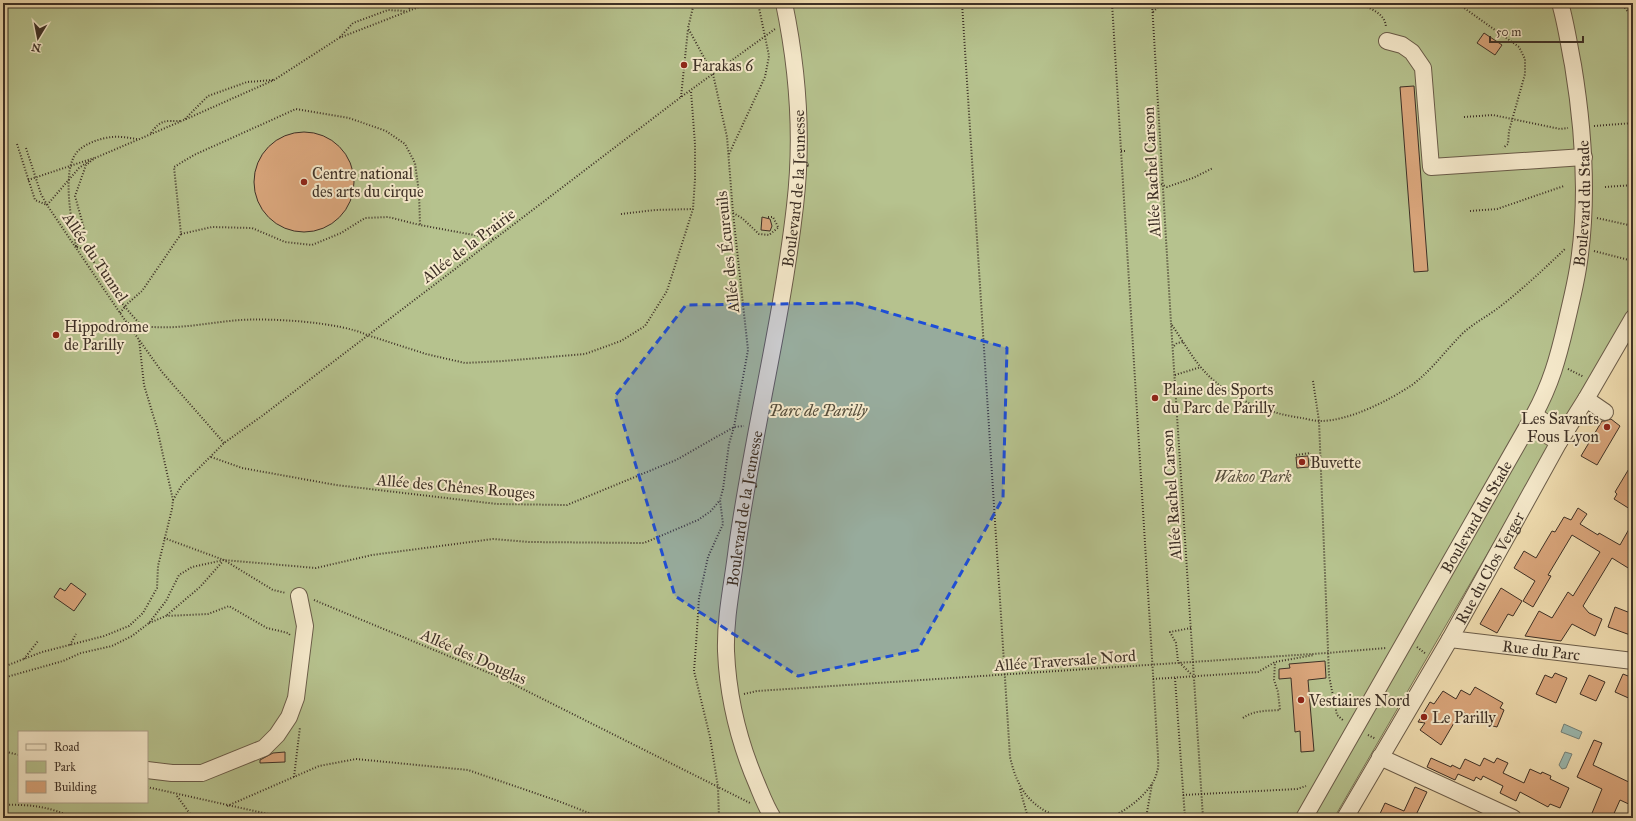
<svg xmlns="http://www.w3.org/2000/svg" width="1636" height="821" font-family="'IM FELL Great Primer',serif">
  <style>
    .green { fill: #b6c28e; stroke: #7a795a; fill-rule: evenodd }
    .water { fill: #9cbbb3; stroke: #76837b }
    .building { fill: #dba77d; stroke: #3d3026 }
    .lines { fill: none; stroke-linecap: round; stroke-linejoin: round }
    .minor-casing { stroke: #6a5c49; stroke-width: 18 }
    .path { stroke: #3d3026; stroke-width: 2; stroke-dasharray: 1 2; stroke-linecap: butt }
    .minor { stroke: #f6eacc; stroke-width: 16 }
    .marked { fill: #1d4ed8; fill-opacity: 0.2; stroke: #1d4ed8; stroke-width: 3; stroke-dasharray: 8 5; stroke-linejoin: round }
    .poi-dot { fill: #8f2418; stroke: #f6eacc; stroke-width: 1.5 }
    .labels { text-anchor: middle; stroke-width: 4; stroke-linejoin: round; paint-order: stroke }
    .poi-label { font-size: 16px; fill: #3d3026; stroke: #f6eacc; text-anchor: start }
    .street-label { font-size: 16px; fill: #3d3026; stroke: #f6eacc }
    .park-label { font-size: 16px; font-style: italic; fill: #554d3b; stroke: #f6eacc }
  </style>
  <rect width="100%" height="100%" fill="#f1deb1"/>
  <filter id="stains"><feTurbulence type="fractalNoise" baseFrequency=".005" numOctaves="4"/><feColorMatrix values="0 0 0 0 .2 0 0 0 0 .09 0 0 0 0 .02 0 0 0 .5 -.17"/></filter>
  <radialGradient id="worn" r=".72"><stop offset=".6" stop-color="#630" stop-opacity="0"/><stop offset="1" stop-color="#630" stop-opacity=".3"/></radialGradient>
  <path class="green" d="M3,3H1627L1633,11V303L1334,818H3ZM19,732H147V802H19Z"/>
  <g class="water">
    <path d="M1564,724L1582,732L1579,739L1561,732Z"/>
    <path d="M1565,752L1572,754L1566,768L1562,769L1559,765Z"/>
  </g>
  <g class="building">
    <path d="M1484,33L1502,45L1495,55L1477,43Z"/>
    <path d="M1414,86L1428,271L1414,272L1400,87Z"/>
    <circle cx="304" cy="182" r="50"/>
    <path d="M762,217L770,219L772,226L770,231L761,230Z"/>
    <path d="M1611,419L1620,426L1597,465L1581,456L1602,421H1605Z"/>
    <path d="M1308,456L1309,467L1297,468L1296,457Z"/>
    <path d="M1633,462V511L1614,499L1617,494L1615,492Z"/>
    <path d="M1578,508L1587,514L1580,524L1598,535L1599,533L1620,545L1633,522V571L1612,558L1592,591L1583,606L1589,613L1602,619L1595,636L1572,624L1561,641L1525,636L1539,611L1552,618L1568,592L1573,596L1600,552L1572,535L1548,575L1551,576L1533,607L1523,601L1535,581L1514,568L1524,551L1536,558L1552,531L1555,532L1564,517L1571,520Z"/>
    <path d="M71,583L86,594L74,611L54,597L60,588L65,591Z"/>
    <path d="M1501,588L1522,601L1513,616L1508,614L1497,633L1480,624Z"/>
    <path d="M1615,607L1633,614V636L1608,627Z"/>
    <path d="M1325,661L1326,678L1308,680L1314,751L1301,752L1300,731L1295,732L1291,678L1279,679V669L1290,668L1289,664Z"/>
    <path d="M1555,673L1567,678L1556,703L1536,694L1545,675L1552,678Z"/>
    <path d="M1623,674L1633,678V700L1615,692Z"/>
    <path d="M1589,675L1605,682L1596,701L1580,694Z"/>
    <path d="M1475,687L1503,703L1500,708L1504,710L1497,727L1481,723L1461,711L1441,745L1420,730L1425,723L1418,722L1430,702L1434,704L1443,691L1456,699L1461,690L1470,695Z"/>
    <path d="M1594,740L1602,743L1593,765L1633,784V806L1620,800L1612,818H1590L1602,789L1577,777Z"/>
    <path d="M285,752V762L260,763V760L273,753Z"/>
    <path d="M1431,758L1451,767L1452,765L1460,769L1465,759L1480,766L1484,758L1494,763L1497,758L1508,763L1503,773L1524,783L1530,769L1541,774L1542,772L1551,776L1550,779L1569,788L1560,808L1550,804L1548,807L1520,792L1516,801L1500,793L1503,786L1483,776L1481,780L1476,777L1474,781L1458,774L1455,780L1427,767Z"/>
    <path d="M1415,787L1427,792L1415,817L1418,818H1378L1385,803L1404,811Z"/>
  </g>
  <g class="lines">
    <defs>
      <g id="minor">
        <path d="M1387,41L1402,45L1412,52L1423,68L1431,167L1584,157"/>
        <path d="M1586,399L1605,412"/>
        <path d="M1534,415L1545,422L1567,429"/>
        <path d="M1529,425L1559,442"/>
        <path id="s1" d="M1450,639L1633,661"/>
        <path d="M1380,757L1513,818"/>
        <path d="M147,770L172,773H202L264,748L277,735L289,717L296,698L305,626L299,596"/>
        <path id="s2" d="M773,818C766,807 762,796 757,784C738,740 728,699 726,651C725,616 733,582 737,547C753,433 782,321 795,206C803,138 798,70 784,3"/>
        <path id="s3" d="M1304,818L1534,415C1551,384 1558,358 1566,324C1570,306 1575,287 1578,268C1589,200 1584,132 1573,65C1569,45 1566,23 1560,3"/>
        <path id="s4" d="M1345,818L1450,639L1559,442L1586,399L1633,318"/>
      </g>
    </defs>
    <use href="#minor" class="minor-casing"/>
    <g class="path">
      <path d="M694,3L688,28L713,74L727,137L733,213L748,350L734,427L729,444L723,489L720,500L723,524L708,557L699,598L696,645L694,671L710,737L718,787L719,818"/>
      <path d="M962,3L1010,757C1017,788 1030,808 1062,818"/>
      <path d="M1152,3L1171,323L1203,818"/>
      <path d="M1359,3C1370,9 1386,13 1386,28"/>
      <path d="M1457,3L1519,47L1525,59V74L1509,131L1508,144L1503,148"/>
      <path d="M1621,3L1633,18"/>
      <path d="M409,9L415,3"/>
      <path d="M1153,12L1162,3"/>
      <path d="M340,37L353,23L388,10L405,11"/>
      <path d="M681,97L688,29"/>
      <path d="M1464,117L1493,115L1560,129L1568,128"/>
      <path d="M185,119L208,96L247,82L273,80"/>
      <path d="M1594,126L1633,123"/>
      <path d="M151,133C161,119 165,121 182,121"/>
      <path d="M17,144L35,200L47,205L79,168L89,161"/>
      <path d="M26,148L41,194L47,205L120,313L162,372L224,443"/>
      <path d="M1121,151H1127"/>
      <path d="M729,154L765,77L769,56L758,3"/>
      <path d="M1145,171L1155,181L1167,187L1193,178L1213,168"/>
      <path d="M28,180L94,158"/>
      <path d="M1605,187L1633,185"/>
      <path d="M1470,211L1497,209L1564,186"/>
      <path d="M733,213L742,218L759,234L769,235L779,227"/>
      <path d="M621,214L655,210L693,209"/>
      <path d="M768,217H773L778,227"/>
      <path d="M1597,218L1633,226"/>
      <path d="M181,234L212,227L252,228L285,242L312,245L341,233L365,218L388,217L420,225"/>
      <path d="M76,246C72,223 60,167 79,150C87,143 101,138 112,137C120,136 129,138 137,139"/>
      <path d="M76,247L85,232L75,196L86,165L95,158L184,120L274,80L339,38L429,3"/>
      <path d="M77,247L87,250C103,278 119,302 141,325"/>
      <path d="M1594,251L1633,261"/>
      <path d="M120,313L127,304L142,291L181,234L174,167L194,155L296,109L349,118L386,131L405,144L415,163L419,193L420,225L495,239"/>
      <path d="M128,323C165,333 203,323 240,320C271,318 340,322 367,335L426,354L465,363L503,361L585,354L621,341L645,326L667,291L693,209L695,179V144L691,91"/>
      <path d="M1172,325C1183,341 1192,358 1205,372C1230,399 1266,413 1302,418C1307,419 1314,421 1320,421C1349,421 1388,401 1412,385C1433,369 1445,351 1463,333C1475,322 1490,315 1502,305C1525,287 1545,268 1566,248"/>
      <path d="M1174,346L1177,343L1183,342"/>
      <path d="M1568,369L1584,377"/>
      <path d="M1175,375L1201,367"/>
      <path d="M1313,381L1319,421L1329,676L1337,715L1344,721"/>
      <path d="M1296,455L1310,453L1311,460L1321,459"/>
      <path d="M211,457L242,468L336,485L497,504L567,505L676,460L734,427L744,426"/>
      <path d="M173,500L182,485L224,443L262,416L681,97L775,29"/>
      <path d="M164,538L224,560L273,590L286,593"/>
      <path d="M314,600L499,677L750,803"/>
      <path d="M167,615L200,587L223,561"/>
      <path d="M149,623L166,616L208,614L229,606L267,628L288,633L290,635"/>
      <path d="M1191,628L1170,632L1176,643L1178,661L1192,675"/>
      <path d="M70,645L76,634"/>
      <path d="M1417,647L1426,654"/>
      <path d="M24,659L38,641"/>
      <path d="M3,667L42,652L104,636L129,626L143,613L157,588L158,566L172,509L173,500L157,428L144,385L139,339"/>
      <path d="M3,678L63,661L81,653L112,646L132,636L149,623L166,601L179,575L192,567L224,560L316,568L372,555L493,539L529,542L644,543L698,520L711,511L720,500"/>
      <path d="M1175,678L1185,818"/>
      <path d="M1153,679L1258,672L1275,662L1314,655"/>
      <path d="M744,694L757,691L1327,653L1386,648"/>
      <path d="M1243,718C1254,710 1267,711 1280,710L1278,692L1274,680L1275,662"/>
      <path d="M1368,735L1376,739"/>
      <path d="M3,751L19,755"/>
      <path d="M294,777L300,727"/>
      <path d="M147,787L286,818"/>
      <path d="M1020,789L1028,818"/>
      <path d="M1183,795L1297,789L1306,786"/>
      <path d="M177,796L193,818"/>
      <path d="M3,805C32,804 49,807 75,818"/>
      <path d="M227,806L319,766L356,759L468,770L558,801L602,818"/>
      <path d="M1108,818C1126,812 1153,791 1157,772C1159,767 1158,761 1158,756L1112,3"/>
      <path d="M1146,818L1152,784"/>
    </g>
    <use href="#minor" class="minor"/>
  </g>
  <path class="marked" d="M856,303L1007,348L1003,498L918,650L798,676L675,596L615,396L686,305Z"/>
  <g class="poi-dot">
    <circle cx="684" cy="65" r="4"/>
    <circle cx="304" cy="182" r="4"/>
    <circle cx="56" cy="335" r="4"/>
    <circle cx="1155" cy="398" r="4"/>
    <circle cx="1607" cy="427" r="4"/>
    <circle cx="1302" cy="462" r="4"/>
    <circle cx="1301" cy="700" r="4"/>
    <circle cx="1424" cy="717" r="4"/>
  </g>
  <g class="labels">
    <g class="poi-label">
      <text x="692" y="71">Farakas 6</text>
      <text x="312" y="179">Centre national<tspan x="312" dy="18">des arts du cirque</tspan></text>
      <text x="64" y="332">Hippodrome<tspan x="64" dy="18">de Parilly</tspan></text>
      <text x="1163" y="395">Plaine des Sports<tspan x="1163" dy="18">du Parc de Parilly</tspan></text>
      <text x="1599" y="424" text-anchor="end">Les Savants<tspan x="1599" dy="18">Fous Lyon</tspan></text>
      <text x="1310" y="468">Buvette</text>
      <text x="1309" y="706">Vestiaires Nord</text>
      <text x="1432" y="723">Le Parilly</text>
    </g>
    <g class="street-label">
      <text transform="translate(1151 172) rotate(-93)" y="6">Allée Rachel Carson</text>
      <text dy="6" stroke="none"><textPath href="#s2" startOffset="643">Boulevard de la Jeunesse</textPath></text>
      <text dy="6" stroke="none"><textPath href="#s3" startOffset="683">Boulevard du Stade</textPath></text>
      <text transform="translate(468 245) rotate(-37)" y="6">Allée de la Prairie</text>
      <text transform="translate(727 252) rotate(-96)" y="6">Allée des Écureuils</text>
      <text transform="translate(96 257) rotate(56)" y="6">Allée du Tunnel</text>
      <text transform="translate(456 486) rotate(5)" y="6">Allée des Chênes Rouges</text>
      <text transform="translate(1171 495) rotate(-94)" y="6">Allée Rachel Carson</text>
      <text dy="6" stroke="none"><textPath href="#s2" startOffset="319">Boulevard de la Jeunesse</textPath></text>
      <text dy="6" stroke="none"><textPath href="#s3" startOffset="347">Boulevard du Stade</textPath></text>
      <text dy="6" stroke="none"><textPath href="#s4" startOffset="289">Rue du Clos Verger</textPath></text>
      <text dy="6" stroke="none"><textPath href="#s1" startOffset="92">Rue du Parc</textPath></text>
      <text transform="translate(474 656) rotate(24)" y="6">Allée des Douglas</text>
      <text transform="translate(1065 660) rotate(-4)" y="6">Allée Traversale Nord</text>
    </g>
    <g class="park-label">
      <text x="818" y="416">Parc de Parilly</text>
      <text x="1253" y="482">Wakoo Park</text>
    </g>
  </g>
  <rect width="1636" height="821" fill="none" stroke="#f1deb1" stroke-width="16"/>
  <rect x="4" y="4" width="1628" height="813" fill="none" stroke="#3d3026" stroke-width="2"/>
  <rect x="8" y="8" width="1620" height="805" fill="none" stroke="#3d3026"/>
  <rect x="18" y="731" width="130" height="72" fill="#f6eacc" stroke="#aca08a"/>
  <rect x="26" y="744" width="20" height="6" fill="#f6eacc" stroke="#aca08a"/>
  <text x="54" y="751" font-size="12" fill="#3d3026">Road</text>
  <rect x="26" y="761" width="20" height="12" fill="#b6c28e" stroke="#aca08a"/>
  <text x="54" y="771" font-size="12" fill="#3d3026">Park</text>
  <rect x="26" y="781" width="20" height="12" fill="#dba77d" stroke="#aca08a"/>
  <text x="54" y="791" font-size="12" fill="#3d3026">Building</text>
  <g transform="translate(38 38) rotate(190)" stroke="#f6eacc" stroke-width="3" paint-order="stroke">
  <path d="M0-3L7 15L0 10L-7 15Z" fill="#3d3026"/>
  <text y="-6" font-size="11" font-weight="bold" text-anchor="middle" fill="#3d3026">N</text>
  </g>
  <path d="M1490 36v6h93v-6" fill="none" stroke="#3d3026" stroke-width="2"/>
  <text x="1496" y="36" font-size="12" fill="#3d3026" stroke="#f6eacc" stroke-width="3" paint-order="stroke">50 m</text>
  <rect width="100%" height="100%" filter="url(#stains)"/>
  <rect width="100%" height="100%" fill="url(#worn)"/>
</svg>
